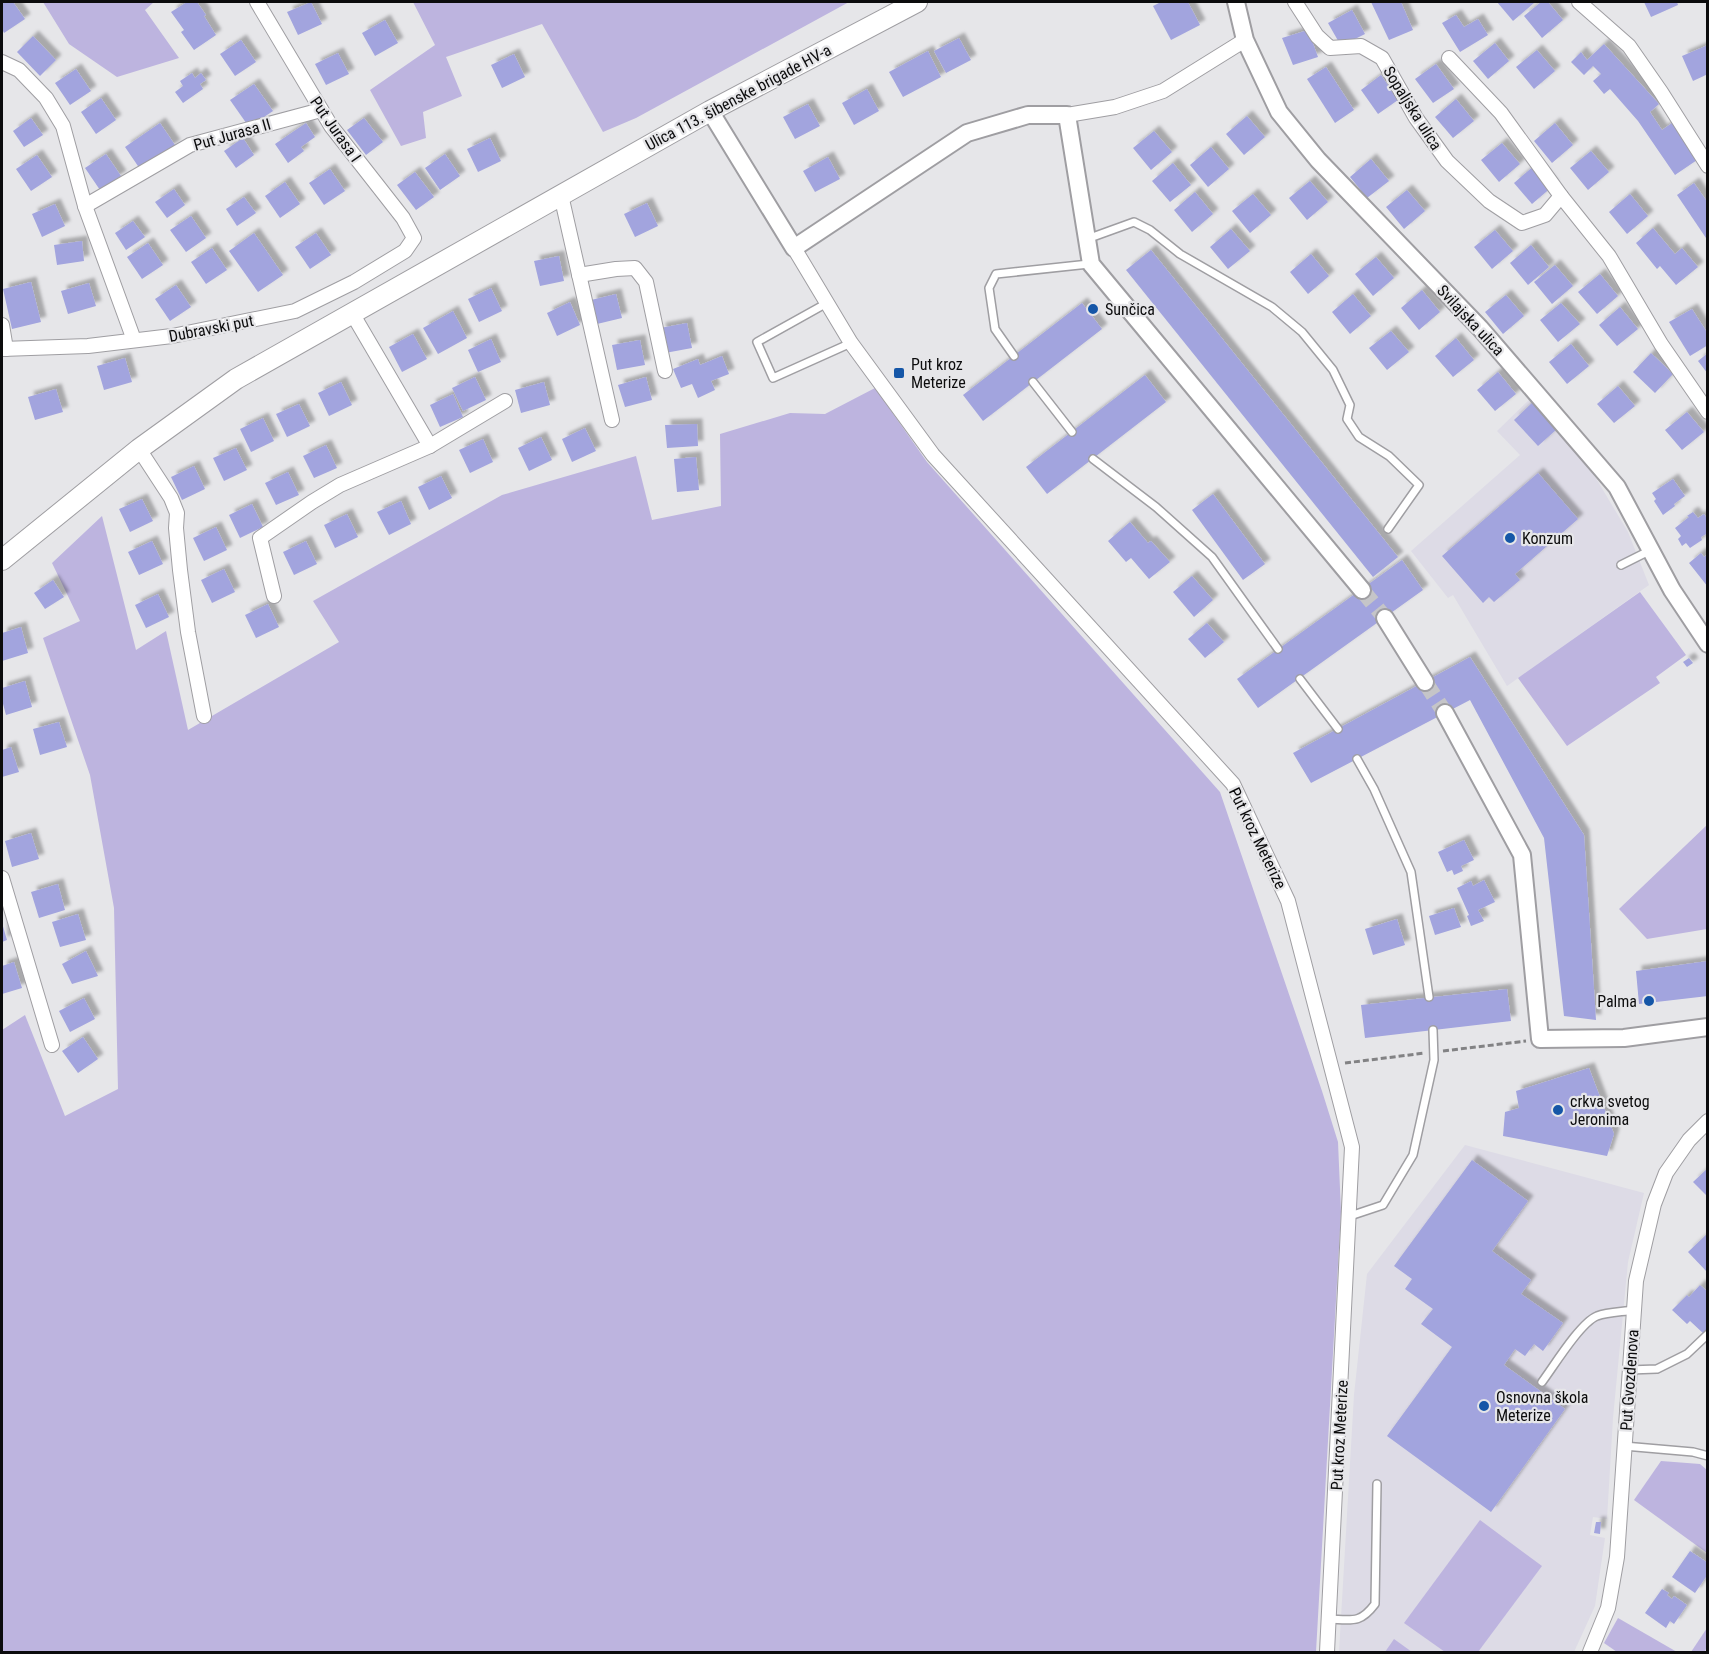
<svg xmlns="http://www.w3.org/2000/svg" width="1709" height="1654" font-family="'Roboto Condensed',sans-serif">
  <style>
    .built { fill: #dddbe6 }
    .green { fill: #bdb4df }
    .building { fill: #a2a4de; filter: url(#shadow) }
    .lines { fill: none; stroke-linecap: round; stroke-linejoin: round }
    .tertiary-tunnel { stroke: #c5c5c8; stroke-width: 16; stroke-dasharray: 16 8; stroke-linecap: butt }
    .service-casing { stroke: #9f9ea2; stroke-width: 10 }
    .minor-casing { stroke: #9f9ea2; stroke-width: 16 }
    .tertiary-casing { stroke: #9f9ea2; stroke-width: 20 }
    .secondary-casing { stroke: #9f9ea2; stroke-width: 22 }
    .path { stroke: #828284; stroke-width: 3; stroke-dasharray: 6 3; stroke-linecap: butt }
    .service { stroke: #fff; stroke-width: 7 }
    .minor { stroke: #fff; stroke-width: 14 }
    .tertiary { stroke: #fff; stroke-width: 16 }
    .secondary { stroke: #fff; stroke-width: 20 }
    .poi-dot { fill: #1556a7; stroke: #e6e6e9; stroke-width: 2 }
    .labels { text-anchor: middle; stroke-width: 4.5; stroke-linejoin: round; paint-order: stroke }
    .street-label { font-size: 16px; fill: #0c0c0d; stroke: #e6e6e9 }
    .poi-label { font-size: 16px; fill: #0c0c0d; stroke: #e6e6e9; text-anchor: start }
  </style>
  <defs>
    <filter id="shadow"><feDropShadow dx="5.5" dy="-5.5" stdDeviation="1.5" flood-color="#0004"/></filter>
  </defs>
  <rect width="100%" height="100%" fill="#e6e6e9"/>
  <g class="built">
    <path d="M1531,398L1579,455L1597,480L1628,532L1649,585L1507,686L1453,595L1448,598L1411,551L1520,455L1497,431Z"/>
    <path d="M1465,1145L1644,1193L1628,1262L1613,1418L1607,1519L1593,1517L1590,1535L1605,1538L1595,1606L1574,1652H1339L1354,1395L1367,1274Z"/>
  </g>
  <g class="green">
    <path d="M43,2H154L145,10L179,58L117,77L69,44Z"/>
    <path d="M413,2H849L636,118L603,132L542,24L446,57L462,96L423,112L426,138L401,146L370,90L435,45Z"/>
    <path d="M875,388L927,462L1220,792L1322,1091L1338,1142L1341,1212L1316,1652H2V1030L25,1015L65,1116L118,1089L114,908L90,775L43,638L80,621L52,563L102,516L136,650L166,631L188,730L339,642L313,601L502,495L636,456L652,520L721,506L720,434L790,413L825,414Z"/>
    <path d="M1640,592L1686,655L1656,677L1660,683L1567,746L1518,678Z"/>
    <path d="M1707,825V929L1647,939L1619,909Z"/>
    <path d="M1661,1461L1700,1464L1707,1470V1553L1634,1500Z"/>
    <path d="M1480,1520L1542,1566L1478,1652H1445L1404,1623Z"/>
    <path d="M1618,1618L1677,1652H1617L1604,1643Z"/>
    <path d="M1707,1628V1645L1705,1652H1691Z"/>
    <path d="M1394,1639L1412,1652H1385Z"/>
  </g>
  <g class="building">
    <path d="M2,2H13L25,19L4,33L2,29Z"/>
    <path d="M187,2H197L206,15L204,16L216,35L194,50L181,32L184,30L171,12Z"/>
    <path d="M311,2L322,24L298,35L287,12Z"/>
    <path d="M1161,2H1188L1200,25L1171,40L1153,6Z"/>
    <path d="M1371,2H1401L1413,30L1389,40Z"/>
    <path d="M1497,2H1533L1534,3L1513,21Z"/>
    <path d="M1541,2H1548L1563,20L1542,38L1524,16Z"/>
    <path d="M1644,2H1677L1678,5L1651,17Z"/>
    <path d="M1352,10L1365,34L1341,46L1328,23Z"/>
    <path d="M1456,15L1464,27L1478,19L1488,35L1460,52L1442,23Z"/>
    <path d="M385,20L398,43L375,56L362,33Z"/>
    <path d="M1308,30L1318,57L1293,65L1282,38Z"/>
    <path d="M33,36L56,60L40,76L17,52Z"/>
    <path d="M959,38L971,60L946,73L934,51Z"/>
    <path d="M241,40L256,62L235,76L220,54Z"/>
    <path d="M1495,43L1509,61L1488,79L1473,61Z"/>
    <path d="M1604,44L1659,104L1650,112L1662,130L1672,123L1697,160L1675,175L1638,121L1610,89L1604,94L1593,81L1601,74L1593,66L1584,75L1571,62L1581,52L1587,60Z"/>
    <path d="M1708,45V74L1693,81L1682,56Z"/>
    <path d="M1537,50L1555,71L1534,89L1516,67Z"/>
    <path d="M928,51L941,77L903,97L889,72Z"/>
    <path d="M338,53L349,74L326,85L315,64Z"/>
    <path d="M514,54L525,77L502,88L491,65Z"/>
    <path d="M1436,64L1454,89L1433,103L1415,79Z"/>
    <path d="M1326,67L1354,110L1335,123L1307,79Z"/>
    <path d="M76,69L91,91L70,105L55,83Z"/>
    <path d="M192,73L195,78L201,73L206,80L200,84L203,89L183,103L175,92L183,86L180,81Z"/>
    <path d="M1381,75L1398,100L1378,114L1361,90Z"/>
    <path d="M254,84L273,111L249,127L230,100Z"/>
    <path d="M867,89L879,111L854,125L842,103Z"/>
    <path d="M101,98L116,120L96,134L81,112Z"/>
    <path d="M1456,99L1474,121L1453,138L1435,117Z"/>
    <path d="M808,104L820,126L795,139L783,117Z"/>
    <path d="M1247,116L1265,137L1244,155L1226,134Z"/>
    <path d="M31,118L43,135L24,147L13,131Z"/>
    <path d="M364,118L383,142L366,155L347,130Z"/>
    <path d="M160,123L175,145L140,169L125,147Z"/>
    <path d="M306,123L315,137L301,147L304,151L288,163L275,144Z"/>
    <path d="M1555,123L1573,145L1552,163L1534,141Z"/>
    <path d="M1154,131L1172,152L1151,170L1133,148Z"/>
    <path d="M243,138L254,155L236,168L224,151Z"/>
    <path d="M490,138L501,161L478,172L467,149Z"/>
    <path d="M1502,143L1520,164L1499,182L1481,160Z"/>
    <path d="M1211,147L1229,169L1208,187L1190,165Z"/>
    <path d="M1591,151L1609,172L1588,190L1570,168Z"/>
    <path d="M106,154L121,176L100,190L85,168Z"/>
    <path d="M445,154L460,176L440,190L425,168Z"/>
    <path d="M37,155L52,177L31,191L16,169Z"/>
    <path d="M828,157L840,179L815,192L803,171Z"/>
    <path d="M1371,159L1389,181L1367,198L1350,177Z"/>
    <path d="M1173,163L1191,185L1170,202L1152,181Z"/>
    <path d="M1535,165L1553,186L1532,204L1514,183Z"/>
    <path d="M330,169L345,191L324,205L309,183Z"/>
    <path d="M415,172L434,197L416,210L397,185Z"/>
    <path d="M1310,181L1328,202L1307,220L1289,198Z"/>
    <path d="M285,182L300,204L280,218L265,196Z"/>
    <path d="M1694,183L1708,203V241L1677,195Z"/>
    <path d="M174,189L185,205L167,218L155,202Z"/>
    <path d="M1407,190L1425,211L1404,229L1386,207Z"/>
    <path d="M1195,192L1213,214L1192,232L1174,210Z"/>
    <path d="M1253,194L1271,215L1250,233L1232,211Z"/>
    <path d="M1630,194L1648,216L1627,234L1609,212Z"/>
    <path d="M244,197L256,213L237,226L226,209Z"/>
    <path d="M647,203L658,226L635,237L624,214Z"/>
    <path d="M55,204L65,226L42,237L32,214Z"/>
    <path d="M191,216L206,238L186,252L170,230Z"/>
    <path d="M133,221L145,237L126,250L115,233Z"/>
    <path d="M1653,228L1675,254L1682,248L1698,267L1676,285L1660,266L1657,269L1636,243Z"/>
    <path d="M1231,229L1250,251L1228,269L1210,247Z"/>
    <path d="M1495,230L1513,251L1492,269L1474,247Z"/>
    <path d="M254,233L283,275L258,292L229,251Z"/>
    <path d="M316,233L331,255L310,269L295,247Z"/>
    <path d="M82,241L84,261L57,265L54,245Z"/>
    <path d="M148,243L163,265L142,279L127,257Z"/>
    <path d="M1531,245L1549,267L1528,285L1510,263Z"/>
    <path d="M212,248L227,270L206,284L191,262Z"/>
    <path d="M1151,250L1398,557L1373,577L1126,270Z"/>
    <path d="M1311,254L1329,276L1308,294L1290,272Z"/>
    <path d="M559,256L564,281L540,286L534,261Z"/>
    <path d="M1376,257L1394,278L1373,296L1355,274Z"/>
    <path d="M1555,265L1573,286L1552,304L1534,282Z"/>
    <path d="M1600,274L1618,296L1597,314L1578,292Z"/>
    <path d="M31,282L41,322L12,329L3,289Z"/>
    <path d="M89,283L96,306L68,314L61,291Z"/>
    <path d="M176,285L191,307L170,321L155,299Z"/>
    <path d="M491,288L502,311L479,322L468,299Z"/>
    <path d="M1422,290L1440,312L1419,330L1401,308Z"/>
    <path d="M616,294L622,318L597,324L591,300Z"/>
    <path d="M1353,294L1371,316L1350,334L1332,312Z"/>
    <path d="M1506,295L1524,316L1503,334L1485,312Z"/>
    <path d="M570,302L580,325L557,336L547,313Z"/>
    <path d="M1082,303L1102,329L983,421L963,395Z"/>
    <path d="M1561,303L1580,324L1558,342L1540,320Z"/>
    <path d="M1620,307L1638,329L1617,346L1599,325Z"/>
    <path d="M1692,309L1708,334V345L1690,356L1669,322Z"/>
    <path d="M453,311L467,338L438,354L423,328Z"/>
    <path d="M687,323L692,348L665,353L660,328Z"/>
    <path d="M1391,331L1409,352L1387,370L1369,348Z"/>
    <path d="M413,334L427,359L402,372L389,347Z"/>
    <path d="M1456,338L1474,360L1453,377L1435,356Z"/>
    <path d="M491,339L501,362L478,372L468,350Z"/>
    <path d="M640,340L645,365L617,370L612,345Z"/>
    <path d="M1571,344L1589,366L1567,384L1549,362Z"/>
    <path d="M1651,353L1673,374L1655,393L1633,372Z"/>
    <path d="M1708,353V374L1698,361Z"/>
    <path d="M722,356L729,374L711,381L715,390L698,398L692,384L681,388L673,369L698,359L700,365Z"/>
    <path d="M125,358L132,382L104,390L97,366Z"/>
    <path d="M1498,372L1516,394L1495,411L1477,390Z"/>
    <path d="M1145,375L1166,402L1047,494L1026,467Z"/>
    <path d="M475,377L486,400L463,411L452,388Z"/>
    <path d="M646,377L652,400L625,407L618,385Z"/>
    <path d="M341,382L352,405L329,416L318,393Z"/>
    <path d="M544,382L550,405L521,413L515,390Z"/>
    <path d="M1618,386L1635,406L1614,423L1597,404Z"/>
    <path d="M56,389L63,412L35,420L28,397Z"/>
    <path d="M453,394L463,417L440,427L430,405Z"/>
    <path d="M1533,402L1557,429L1538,446L1514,420Z"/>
    <path d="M299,404L310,426L287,437L276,414Z"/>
    <path d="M1687,412L1704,432L1682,450L1665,430Z"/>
    <path d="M263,418L274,441L251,452L240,429Z"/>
    <path d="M697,424L698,446L667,448L665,425Z"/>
    <path d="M585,428L596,451L572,462L562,439Z"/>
    <path d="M541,437L552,460L529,471L518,448Z"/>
    <path d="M483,439L493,462L470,473L459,450Z"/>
    <path d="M326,445L337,468L314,478L303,456Z"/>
    <path d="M236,448L247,470L224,481L213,458Z"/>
    <path d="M696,457L699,490L677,492L674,459Z"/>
    <path d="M194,466L205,489L182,500L171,477Z"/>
    <path d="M288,472L299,495L276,505L265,483Z"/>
    <path d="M1538,473L1578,519L1515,574L1520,580L1494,602L1489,597L1483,603L1442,556Z"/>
    <path d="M441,476L452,498L429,510L418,487Z"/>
    <path d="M1673,479L1685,496L1674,504L1675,506L1663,515L1654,501L1656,499L1652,493Z"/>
    <path d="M1213,494L1265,564L1243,580L1192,510Z"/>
    <path d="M142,499L153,521L130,532L119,509Z"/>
    <path d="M401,501L411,524L389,535L377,512Z"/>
    <path d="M252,504L263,527L240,538L229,515Z"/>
    <path d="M1693,512L1698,518L1704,514L1708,520L1706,523L1708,526V533L1701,537L1702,540L1690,548L1686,543L1682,546L1678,539L1681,536L1675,528L1689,517L1687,516Z"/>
    <path d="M347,514L358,537L335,548L324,525Z"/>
    <path d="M1130,522L1148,543L1151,541L1170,562L1149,579L1131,558L1126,562L1108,541Z"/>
    <path d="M216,527L227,550L204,561L193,538Z"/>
    <path d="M152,541L163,564L139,575L128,552Z"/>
    <path d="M306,541L317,564L294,575L283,552Z"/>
    <path d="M1701,553L1704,557L1708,554V587L1689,563Z"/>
    <path d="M1402,560L1423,590L1258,708L1237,679Z"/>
    <path d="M224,569L235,592L212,603L201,580Z"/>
    <path d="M1192,576L1213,600L1194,617L1173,592Z"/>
    <path d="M53,580L64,597L45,609L34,593Z"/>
    <path d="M158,594L169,617L146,628L135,605Z"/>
    <path d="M268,604L279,627L256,638L245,615Z"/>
    <path d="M1207,623L1224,642L1205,658L1188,639Z"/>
    <path d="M21,627L28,653L2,661V633Z"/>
    <path d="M1470,657L1584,835L1596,1020L1564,1016L1544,838L1470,700L1311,783L1293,753Z"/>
    <path d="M1689,658L1693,663L1687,667L1683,662Z"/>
    <path d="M25,681L32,707L6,715L2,700V688Z"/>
    <path d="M59,722L67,747L40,755L33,729Z"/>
    <path d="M11,747L19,772L2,777V750Z"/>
    <path d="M31,833L39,859L12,867L5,841Z"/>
    <path d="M1464,840L1474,860L1461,866L1463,871L1454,875L1452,870L1447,872L1438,852Z"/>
    <path d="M1484,880L1495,902L1478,910L1484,921L1471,926L1467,916L1469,915L1457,888L1471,881L1473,886Z"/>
    <path d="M58,884L65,910L39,918L31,892Z"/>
    <path d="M1454,908L1461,927L1435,935L1429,916Z"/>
    <path d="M78,914L86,940L60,947L52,922Z"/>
    <path d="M1397,919L1405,945L1373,955L1365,929Z"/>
    <path d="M2,923L7,940L2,942Z"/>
    <path d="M86,951L98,976L72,984L62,964Z"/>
    <path d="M1708,961V996L1639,1004L1636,971Z"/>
    <path d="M14,962L22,988L2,994V966Z"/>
    <path d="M1507,989L1511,1021L1365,1038L1361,1005Z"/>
    <path d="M84,998L95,1019L70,1032L59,1011Z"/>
    <path d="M83,1037L98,1059L78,1073L62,1051Z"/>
    <path d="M1589,1068L1614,1134L1607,1156L1503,1136L1505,1112L1519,1108L1516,1091Z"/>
    <path d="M1472,1160L1528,1201L1492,1251L1531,1280L1521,1294L1563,1323L1543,1351L1534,1344L1525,1356L1515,1349L1504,1365L1565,1409L1491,1512L1387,1436L1452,1347L1421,1324L1433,1309L1405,1289L1412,1279L1394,1266Z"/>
    <path d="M1708,1168V1197L1693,1182Z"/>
    <path d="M1708,1233V1273L1688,1252Z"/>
    <path d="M1700,1285L1708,1292V1330L1704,1334L1690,1321L1687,1324L1672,1310L1687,1295L1689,1297Z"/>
    <path d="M1596,1522H1601L1600,1534L1594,1533Z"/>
    <path d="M1690,1551L1708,1563V1574L1695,1593L1672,1577Z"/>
    <path d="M1662,1589L1669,1593L1667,1595L1672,1599L1674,1596L1687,1605L1674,1624L1670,1621L1666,1628L1645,1613Z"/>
  </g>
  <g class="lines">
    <g class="tertiary-tunnel">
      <path d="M1362,590L1385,618"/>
      <path d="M1425,682L1445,713"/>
    </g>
    <defs>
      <g id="service">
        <path d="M1087,239L1134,222L1150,230L1180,254L1272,307L1302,332L1333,370L1350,405L1347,419L1359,437L1389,456L1419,485L1388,529"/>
        <path d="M827,303L757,342L773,378L851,343"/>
        <path d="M1014,356L995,329L989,288L996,274L1089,264"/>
        <path d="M1033,382L1072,432"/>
        <path d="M1093,459L1156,507L1212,557L1278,649"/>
        <path d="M1621,565L1651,550"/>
        <path d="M1300,679L1338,729"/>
        <path d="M1357,759L1374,789L1411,872L1429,997"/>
        <path d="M1350,1216L1383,1205L1413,1155L1434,1060L1433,1030"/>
        <path d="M1629,1370L1657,1369L1687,1354L1708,1334"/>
        <path d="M1542,1382C1554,1366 1580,1323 1597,1316C1608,1312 1622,1312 1634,1310"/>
        <path d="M1624,1446L1693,1452L1708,1456"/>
        <path d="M1329,1619C1352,1620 1360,1624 1375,1604L1377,1484"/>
      </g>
      <g id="minor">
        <path d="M1295,2L1317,36L1330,48L1361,46L1382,58L1416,118L1447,161L1489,201L1522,223L1545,215L1561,196L1609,256L1661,344L1708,412"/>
        <path d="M1579,2L1629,46L1661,92L1708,166"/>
        <path d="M1449,58L1501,113L1561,196"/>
        <path d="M2,62L19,70L46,98L63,126L85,206L134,340"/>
        <path d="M1067,115L1115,107L1163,91L1245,40"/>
        <path d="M561,195L612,420"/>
        <path d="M85,206L190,145L321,110"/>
        <path d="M794,248L851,343L933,455L1233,784L1288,901L1352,1147L1327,1652"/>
        <path d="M579,275L616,269L635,268L646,282L665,371"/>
        <path d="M352,313L430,446"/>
        <path d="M2,325L6,349"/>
        <path d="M2,349L88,346L172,336L295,311L354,282L405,251L414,238L403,218L331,126L257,2"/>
        <path d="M139,449L171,498L177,513L176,528L180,570L188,632L204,716"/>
        <path d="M274,596L260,538L312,502L340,485L430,446L505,401"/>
        <path d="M2,878L52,1045"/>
        <path d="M1590,1652L1608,1608L1617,1557L1636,1281L1654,1204L1666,1173L1689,1140L1708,1121"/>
      </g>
      <g id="tertiary">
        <path d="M1236,2L1245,40L1279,112L1318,160L1480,328L1617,487L1672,590L1708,644"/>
        <path d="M710,111L794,248L967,133L1028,115H1067L1091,264L1362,590"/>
        <path d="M1385,618L1425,682"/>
        <path d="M1445,713L1522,855L1540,1039L1624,1038L1708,1027"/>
      </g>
      <path id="secondary" d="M2,560L139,449L236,379L710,111L917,2"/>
    </defs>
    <use href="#service" class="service-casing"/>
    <use href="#minor" class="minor-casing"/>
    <use href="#tertiary" class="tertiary-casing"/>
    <use href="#secondary" class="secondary-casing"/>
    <g class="path">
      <path d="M1443,1051L1526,1041"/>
      <path d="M1345,1063L1425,1053"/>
    </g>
    <use href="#service" class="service"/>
    <use href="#minor" class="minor"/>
    <use href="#tertiary" class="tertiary"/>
    <use href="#secondary" class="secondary"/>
  </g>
  <g class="poi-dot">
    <circle cx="1093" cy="309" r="6"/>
    <rect x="893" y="367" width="12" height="12" rx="3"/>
    <circle cx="1510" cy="538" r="6"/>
    <circle cx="1649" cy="1001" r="6"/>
    <circle cx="1558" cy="1110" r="6"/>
    <circle cx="1484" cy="1406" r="6"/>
  </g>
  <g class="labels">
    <g class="street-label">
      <text transform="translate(738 97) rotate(-28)" y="6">Ulica 113. šibenske brigade HV-a</text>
      <text transform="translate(1413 108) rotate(58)" y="6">Sopaljska ulica</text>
      <text transform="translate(336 129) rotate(55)" y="6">Put Jurasa I</text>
      <text transform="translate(232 134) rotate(-16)" y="6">Put Jurasa II</text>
      <text transform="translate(1471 320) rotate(47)" y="6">Svilajska ulica</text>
      <text transform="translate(211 328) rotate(-11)" y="6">Dubravski put</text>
      <text transform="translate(1258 838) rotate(64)" y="6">Put kroz Meterize</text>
      <text transform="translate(1629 1380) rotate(-86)" y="6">Put Gvozdenova</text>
      <text transform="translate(1339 1435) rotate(-87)" y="6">Put kroz Meterize</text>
    </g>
    <g class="poi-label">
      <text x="1105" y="315">Sunčica</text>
      <text x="911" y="370">Put kroz<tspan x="911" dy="18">Meterize</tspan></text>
      <text x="1522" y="544">Konzum</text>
      <text x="1637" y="1007" text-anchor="end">Palma</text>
      <text x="1570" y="1107">crkva svetog<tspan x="1570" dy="18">Jeronima</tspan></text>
      <text x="1496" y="1403">Osnovna škola<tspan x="1496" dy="18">Meterize</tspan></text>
    </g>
  </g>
  <rect width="1709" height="1654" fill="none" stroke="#0c0c0d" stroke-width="6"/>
</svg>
